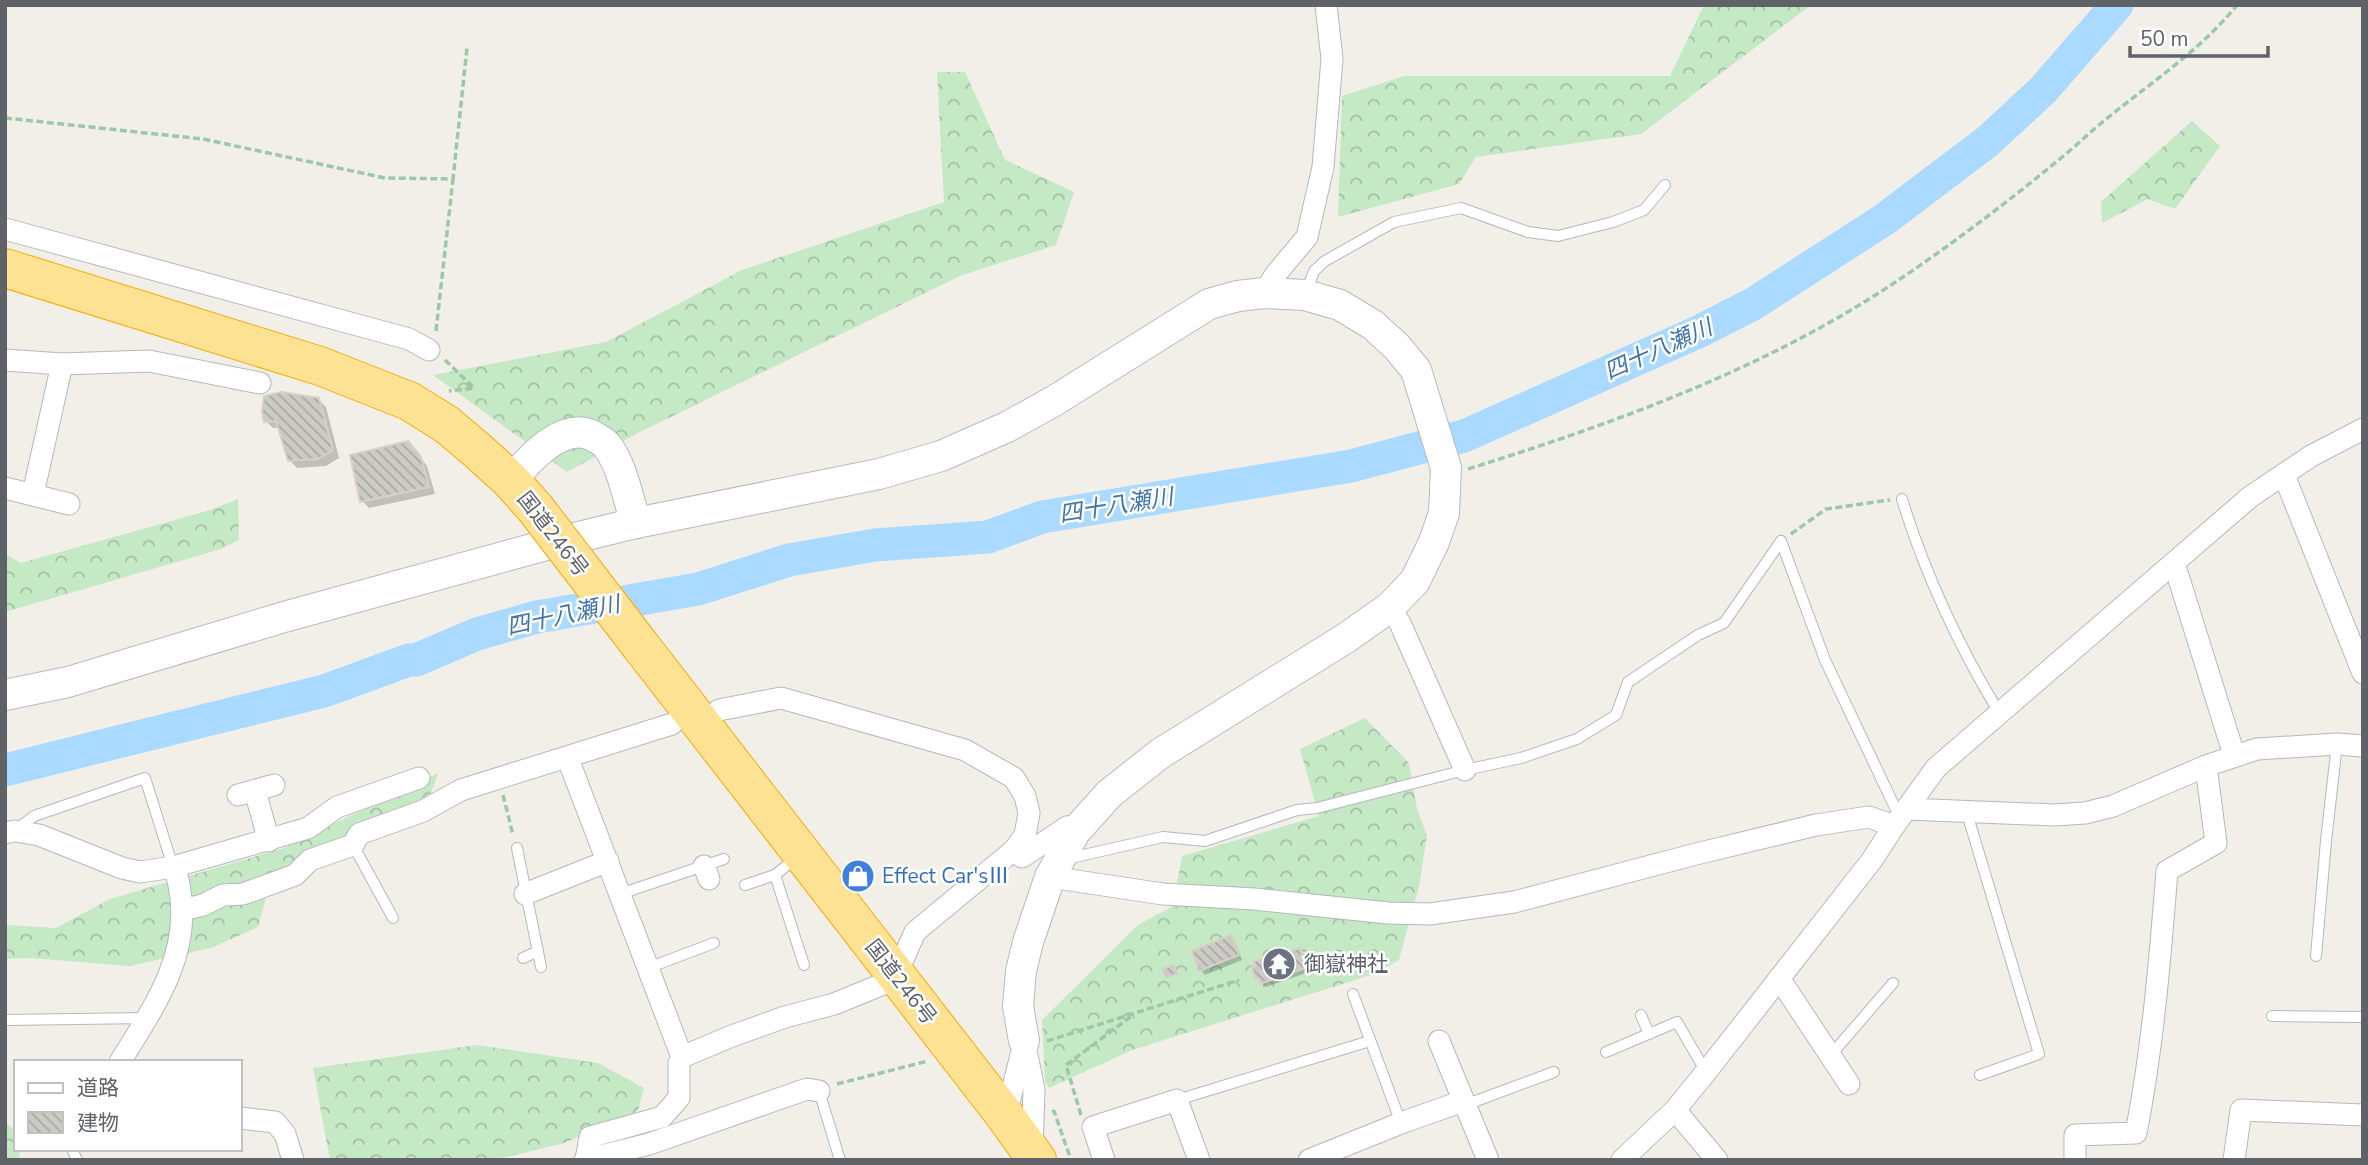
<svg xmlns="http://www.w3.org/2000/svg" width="2368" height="1165" font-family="'Nunito Sans','Noto Sans JP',sans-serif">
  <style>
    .forest { fill: url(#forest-crowns) }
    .shadow { fill: #0003 }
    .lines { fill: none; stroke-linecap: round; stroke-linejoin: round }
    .river { stroke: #aadaff; stroke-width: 33 }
    .building { fill: url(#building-back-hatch); stroke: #d6d1c6; stroke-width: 2 }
    .lane-casing { stroke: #b5b8bc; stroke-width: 12 }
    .street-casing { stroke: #b5b8bc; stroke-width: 23 }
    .secondary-casing { stroke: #b6babf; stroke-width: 32 }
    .highway-casing { stroke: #f9ab00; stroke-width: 40 }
    .path { stroke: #9cc7a9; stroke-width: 3.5; stroke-dasharray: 7 3.5; stroke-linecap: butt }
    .lane { stroke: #fff; stroke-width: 10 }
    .street { stroke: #fff; stroke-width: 21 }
    .secondary { stroke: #fff; stroke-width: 30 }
    .highway { stroke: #fde293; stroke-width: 38 }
    .highway-bridge-casing { stroke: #f9ab00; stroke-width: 40; stroke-linecap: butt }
    .highway-bridge { stroke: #fde293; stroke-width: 38 }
    .labels { text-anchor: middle; stroke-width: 5; stroke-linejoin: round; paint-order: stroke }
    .street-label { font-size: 21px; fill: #5f6368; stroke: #fff }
    .shop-label { font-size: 21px; fill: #366cbe; stroke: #fff; text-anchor: start }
    .worship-label { font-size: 21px; fill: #5b616d; stroke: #fff; text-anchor: start }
    .water-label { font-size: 23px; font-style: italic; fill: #4174aa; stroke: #fff }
  </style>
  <defs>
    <pattern id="forest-crowns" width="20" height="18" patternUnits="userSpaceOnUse" patternTransform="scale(1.75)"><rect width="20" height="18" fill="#c5e8c5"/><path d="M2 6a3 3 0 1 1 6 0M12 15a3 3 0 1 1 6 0" fill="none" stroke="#a3c0a4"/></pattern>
    <pattern id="building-back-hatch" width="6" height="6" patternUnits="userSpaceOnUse" patternTransform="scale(1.75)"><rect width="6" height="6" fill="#cccac5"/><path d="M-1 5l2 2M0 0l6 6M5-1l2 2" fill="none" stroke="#a9a8a4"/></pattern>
  </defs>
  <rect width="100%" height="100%" fill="#f1efe8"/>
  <g class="forest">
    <path d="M1704,5H1811L1641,134L1476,157L1459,184L1338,217L1342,96L1404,76H1670Z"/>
    <path d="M937,72H965L1005,160L1074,192L1056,245L962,275L638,433L567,472L433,375L606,342L742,270L944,202Z"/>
    <path d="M2192,121L2220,146L2175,209L2148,199L2102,223L2101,202Z"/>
    <path d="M238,499L239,540L221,549L5,612V554L21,563L207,511Z"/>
    <path d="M1365,718L1409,763L1417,809L1427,835L1419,886L1399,960L1374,974L1132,1050L1049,1088L1045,1081L1042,1020L1138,925L1173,906L1182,856L1319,816L1300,749Z"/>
    <path d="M438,773L427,804L271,879L258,927L211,948L129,966L31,958L5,959V925L56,928L110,899L284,848Z"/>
    <path d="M477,1045L598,1063L644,1088L638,1111L564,1143L495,1160H330L313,1068Z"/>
    <path d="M5,1121L16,1133V1149H20L19,1160H5Z"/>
  </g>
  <g class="shadow">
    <path d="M319,400L326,407L339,458L326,466L297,468L289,460L280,428H273L266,421Z"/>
    <path d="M415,450L427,466L435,494L369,508L362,501Z"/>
    <path d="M1231,938L1235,942L1242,960L1205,975L1201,970Z"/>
    <path d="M1299,950L1304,955L1309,972L1266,987L1257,978Z"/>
  </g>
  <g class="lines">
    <path class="river" d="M5,770L324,691L409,660H416L477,634L537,617L698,589L789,560L875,545L988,537L1042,517L1351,466L1464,436L1698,332L1753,304L1885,219L1988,141L2043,90L2117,5"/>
  </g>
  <g class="building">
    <path d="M281,392L319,398L333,450L318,459L288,461L276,421L264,422L262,412L264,396Z"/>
    <path d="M408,441L421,457L429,487L360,502L350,455Z"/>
    <path d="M1231,935L1239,955L1199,971L1192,951Z"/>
    <path d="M1300,948L1305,968L1260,984L1259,978L1255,979L1252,967L1255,966L1254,961Z"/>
    <path d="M1174,965L1177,974L1166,978L1162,969Z"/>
  </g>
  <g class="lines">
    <defs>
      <g id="lane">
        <path d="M1306,293L1314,271L1325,261L1394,222L1461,208L1528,232L1558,236L1613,222L1644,210L1665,185"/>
        <path d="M1902,499C1924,572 1960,649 2000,714"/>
        <path d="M1781,541L1825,660L1900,818"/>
        <path d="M1966,810L2039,1054L1980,1075"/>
        <path d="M15,831L34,816L145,778L173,867"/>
        <path d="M353,845L393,918"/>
        <path d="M517,848L541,967"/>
        <path d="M1066,859L1163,837L1205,841L1297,810L1317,808L1465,770L1521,758L1577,739L1616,715L1628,682L1698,635L1724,623L1781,541"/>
        <path d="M775,875L804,965"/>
        <path d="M745,885L775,875L797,857"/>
        <path d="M620,894L724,859"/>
        <path d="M2316,956L2326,841L2337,744"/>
        <path d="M523,958L538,951"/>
        <path d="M648,968L714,943"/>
        <path d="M1353,994L1401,1123"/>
        <path d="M1641,1015L1649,1034"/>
        <path d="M2272,1016L2363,1017"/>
        <path d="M5,1020L147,1018"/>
        <path d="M1606,1052L1677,1022L1706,1072"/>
        <path d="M1830,1056L1893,983"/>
        <path d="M819,1091L840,1160"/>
        <path d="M1177,1100L1370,1041"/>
        <path d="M1465,1105L1554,1072"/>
        <path d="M72,1149L77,1160"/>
      </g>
      <g id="street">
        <path d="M5,229L409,339L429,350"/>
        <path d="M1264,293L1275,275L1307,237L1323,167L1332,59L1326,5"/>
        <path d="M5,360L62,364L149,361L260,383"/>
        <path d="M2284,475L2363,673"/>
        <path d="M5,488L69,504"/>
        <path d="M33,494L62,364"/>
        <path d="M2174,563L2234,755"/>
        <path d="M1390,607L1400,623L1465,770"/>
        <path d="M568,759L682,1057L679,1063V1098L662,1117L590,1137L586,1160"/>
        <path d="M255,791L269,841"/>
        <path d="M238,795L274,785"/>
        <path d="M1907,809L2054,815L2085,813L2113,806L2206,766L2257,749L2337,744L2363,746"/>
        <path d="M5,833L15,831L39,835L122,868L140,872L173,867L308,828L337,807L419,778"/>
        <path d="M1014,850L1022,857L1067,827L1075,832"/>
        <path d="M704,866L709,879"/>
        <path d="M1050,877L1163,894L1254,899L1388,913L1430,914L1514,902L1696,854L1816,825L1869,817L1894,826"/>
        <path d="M525,894L608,861"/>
        <path d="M182,910L203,905L223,895L243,894L295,875L310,860L353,845L359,834L423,811L461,790L672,724"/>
        <path d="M1779,978L1849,1084"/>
        <path d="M1024,1041L1034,1089L1032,1150"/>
        <path d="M1439,1041L1488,1160"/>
        <path d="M682,1057L732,1036L785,1017L834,1004L883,984L896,975L915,932L1014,850L1025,835L1029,813L1025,796L1014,778L965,750L781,698L719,710"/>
        <path d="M120,1062C151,1011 188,961 181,898C179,886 179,877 173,867"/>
        <path d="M1675,1110L1717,1160"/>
        <path d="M1003,1113L1010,1099L1023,1047"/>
        <path d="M240,1118L275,1122L285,1134L293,1160"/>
        <path d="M585,1160L649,1144L807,1089L819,1091"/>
        <path d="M1104,1160L1093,1127L1177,1100L1199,1160"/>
        <path d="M1309,1160L1401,1123L1463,1101"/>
        <path d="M1622,1160L1675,1110L1706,1072L1872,860L1894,826L1936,768L2250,497L2311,456L2363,429"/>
        <path d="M2075,1160V1135L2136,1133C2153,1046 2160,959 2167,871L2216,843L2206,766"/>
        <path d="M2234,1160L2241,1110L2363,1115"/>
      </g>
      <g id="secondary">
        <path d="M511,481C529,459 564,419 595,437C599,440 605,442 608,447C623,468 628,499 636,523"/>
        <path d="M5,695L68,682L284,617L550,544L636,523L879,474L941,456L1007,427L1054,401L1209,304L1238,296L1264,293L1305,295L1340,305L1373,325L1397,347L1416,370L1446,468L1444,513L1434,542L1415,581L1390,607L1346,638L1161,753L1109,794L1075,832L1050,877L1028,942L1021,971L1018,1006L1024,1041"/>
      </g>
      <g id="highway">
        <path d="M5,268L320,366L409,401L446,424L478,451L511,481L535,508"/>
        <path d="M640,645L1003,1113L1037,1160"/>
      </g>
    </defs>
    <use href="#lane" class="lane-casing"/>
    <use href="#street" class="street-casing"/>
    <use href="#secondary" class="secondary-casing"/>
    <use href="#highway" class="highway-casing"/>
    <g class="path">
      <path d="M5,118L203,139L385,178L453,179L467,48"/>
      <path d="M436,331L453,179"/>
      <path d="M445,360L474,388L449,391"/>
      <path d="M1468,469C1618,422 1768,368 1900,279C1955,242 2009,201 2061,158C2076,146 2090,132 2105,120C2150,83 2200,51 2237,5"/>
      <path d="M1791,534L1826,509L1890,500"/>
      <path d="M503,795L513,835"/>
      <path d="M1047,1041L1239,980"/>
      <path d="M837,1084L928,1061"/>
      <path d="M1052,1112L1054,1111L1071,1160"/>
      <path d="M1081,1115L1066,1065L1133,1015"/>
    </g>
    <use href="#lane" class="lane"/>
    <use href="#street" class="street"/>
    <use href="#secondary" class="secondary"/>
    <use href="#highway" class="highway"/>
    <defs>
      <path id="highway-bridge" d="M535,508L640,645"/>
    </defs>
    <use href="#highway-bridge" class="highway-bridge-casing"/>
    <use href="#highway-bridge" class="highway-bridge"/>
  </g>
  <defs>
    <symbol id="shop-disc" viewBox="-11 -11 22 22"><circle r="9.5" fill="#3f7fe0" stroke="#fff"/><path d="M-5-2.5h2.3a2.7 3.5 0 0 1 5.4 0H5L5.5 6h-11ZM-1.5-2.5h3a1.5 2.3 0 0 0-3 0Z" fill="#fff"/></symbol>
    <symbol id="temple-disc" viewBox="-11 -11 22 22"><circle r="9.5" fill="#6b7280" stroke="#fff"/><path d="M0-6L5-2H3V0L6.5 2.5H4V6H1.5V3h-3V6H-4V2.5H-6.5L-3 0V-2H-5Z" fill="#fff"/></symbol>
  </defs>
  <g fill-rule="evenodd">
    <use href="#shop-disc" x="839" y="857" width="38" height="38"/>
    <use href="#temple-disc" x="1260" y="945" width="38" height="38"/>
  </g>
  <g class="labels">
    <g class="street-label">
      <text transform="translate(553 534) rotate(52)" y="7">国道246号</text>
      <text transform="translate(901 982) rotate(52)" y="7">国道246号</text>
    </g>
    <g class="shop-label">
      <text x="882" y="883">Effect Car'sⅢ</text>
    </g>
    <g class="worship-label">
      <text x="1304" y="971">御嶽神社</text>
    </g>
    <g class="water-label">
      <text transform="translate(1658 349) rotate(-24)" y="8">四十八瀬川</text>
      <text transform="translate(1116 505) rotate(-9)" y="8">四十八瀬川</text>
      <text transform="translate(563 615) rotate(-12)" y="8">四十八瀬川</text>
    </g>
  </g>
  <rect width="2368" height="1165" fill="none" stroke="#5f6368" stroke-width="14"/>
  <rect x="14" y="1060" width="228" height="91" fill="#ffffff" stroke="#bfc1c3" stroke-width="2"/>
  <rect x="28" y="1083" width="35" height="10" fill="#ffffff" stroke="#bfc1c3" stroke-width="2"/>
  <text x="77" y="1095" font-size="21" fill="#5f6368">道路</text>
  <rect x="28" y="1112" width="35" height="21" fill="url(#building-back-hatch)" stroke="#bfc1c3" stroke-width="2"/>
  <text x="77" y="1130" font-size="21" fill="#5f6368">建物</text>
  <path d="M2130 46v10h138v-10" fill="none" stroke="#5f6368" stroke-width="3.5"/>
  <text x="2140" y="46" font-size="21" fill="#5f6368" stroke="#ffffff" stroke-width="5" paint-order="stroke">50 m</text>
</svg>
